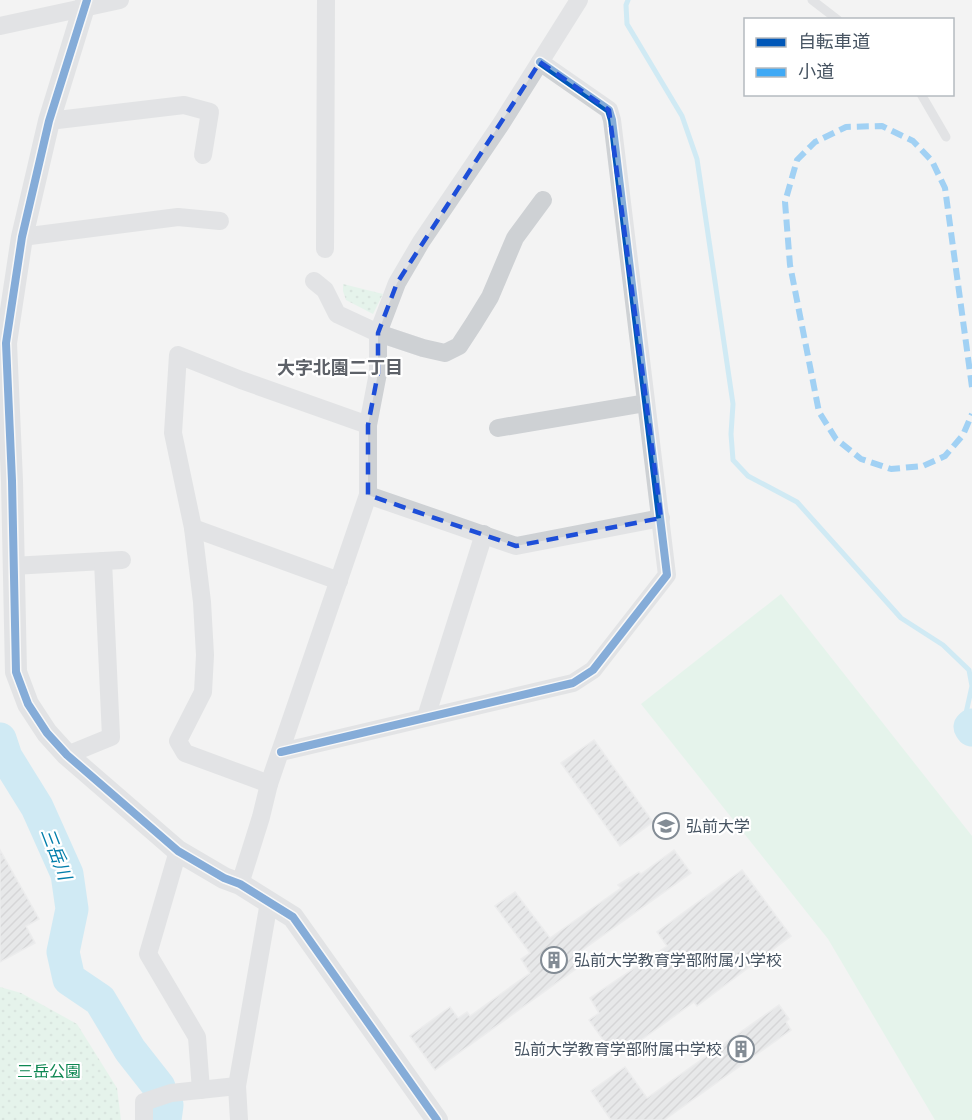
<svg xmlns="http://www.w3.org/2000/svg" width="972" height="1120" font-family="Lato,'Noto Sans JP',sans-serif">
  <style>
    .green { fill: #d6f4e3 }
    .park { fill: url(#park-dots) }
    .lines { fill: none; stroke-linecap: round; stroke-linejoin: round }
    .stream { stroke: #a7e0f5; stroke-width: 5 }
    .river { stroke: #a7e0f5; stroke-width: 33 }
    .building { fill: url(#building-hatch); stroke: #e4e5e6; stroke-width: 1.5 }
    .service { stroke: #ced1d4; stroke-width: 9 }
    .minor { stroke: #ced1d4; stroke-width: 18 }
    .tertiary { stroke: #ced1d4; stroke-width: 22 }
    .quiet { stroke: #3fa9f5; stroke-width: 6; stroke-dasharray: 12 6; stroke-linecap: butt }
    .cycleway-casing { stroke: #fff; stroke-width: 11 }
    .cycleway { stroke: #0057b8; stroke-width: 8 }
    .marked { fill: none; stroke: #1d4ed8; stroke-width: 4.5; stroke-dasharray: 12 8; stroke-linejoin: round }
    .labels { text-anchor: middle; stroke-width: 4.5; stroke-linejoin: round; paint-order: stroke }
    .poi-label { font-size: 16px; fill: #475462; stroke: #fff; text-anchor: start }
    .park-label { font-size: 16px; fill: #0e8752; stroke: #fff }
    .neighbourhood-label { font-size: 18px; font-weight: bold; fill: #5d6168; stroke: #fff }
    .water-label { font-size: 18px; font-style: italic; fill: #027eab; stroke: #fff }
  </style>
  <defs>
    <pattern id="park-dots" width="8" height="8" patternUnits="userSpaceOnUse" patternTransform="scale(1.5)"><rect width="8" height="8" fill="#d6f4e3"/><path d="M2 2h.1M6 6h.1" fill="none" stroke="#b9d3c5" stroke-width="1.8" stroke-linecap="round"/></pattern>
    <pattern id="building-hatch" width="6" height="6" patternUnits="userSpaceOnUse" patternTransform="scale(1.5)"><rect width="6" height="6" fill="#dadbdd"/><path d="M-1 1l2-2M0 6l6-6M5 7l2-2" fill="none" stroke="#b3b4b7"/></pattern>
  </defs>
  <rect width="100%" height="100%" fill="#f3f3f3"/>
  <path class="green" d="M781,594L972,836V1120H935L828,939L641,704Z"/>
  <g class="park">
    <path d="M343,284L383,294L373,314L346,300L343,291Z"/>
    <path d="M0,987L21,993L77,1024L117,1088L121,1120H0Z"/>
  </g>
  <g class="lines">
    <path class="stream" d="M628,0L626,5L627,24L682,116L697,159L733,404L731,434L733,460L748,476L797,502L901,618L943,645L969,670L972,686L966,713L970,727"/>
    <g class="river">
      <path d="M972,725L970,727L972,730"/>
      <path d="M0,739L6,757L37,807L67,874L72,909L63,952L69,979L100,1000L130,1050L159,1087"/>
      <path d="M165,1120L167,1105"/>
    </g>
  </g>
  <g class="building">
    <path d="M594,740L653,822L620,846L561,763Z"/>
    <path d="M0,850L39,919L26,926L35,943L0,962Z"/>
    <path d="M674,850L691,873L581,951L587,961L435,1070L410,1036L450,1007L458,1018L467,1012L470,1016L530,973L521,959L530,953L495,906L515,892L550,938L621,888L618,885L639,872L641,874Z"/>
    <path d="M742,870L791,936L697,1006L694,1002L616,1058L589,1020L599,1013L590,998L667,946L657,932Z"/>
    <path d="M779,1005L789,1019L786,1022L791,1030L664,1120H611L591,1091L625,1067L647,1098Z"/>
  </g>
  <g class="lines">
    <g class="service">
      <path d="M812,0L838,20"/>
      <path d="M921,94L946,137"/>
    </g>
    <g class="minor">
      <path d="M0,26L120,0"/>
      <path d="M49,121L184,105L210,112L203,155"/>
      <path d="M22,237L178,217L220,221"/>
      <path d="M325,249L326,0"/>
      <path d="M314,281L325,290L337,314L378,333L423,348L445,353L459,346L474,323L490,297L515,238L543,200"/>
      <path d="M498,428L646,403"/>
      <path d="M368,495L516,546L661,518"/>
      <path d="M193,528L339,581"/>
      <path d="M12,566L122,560"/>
      <path d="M426,717L484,534"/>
      <path d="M281,752L573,683L593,670L667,575L612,120L609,110L540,62"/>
      <path d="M67,755L111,737L103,561"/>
      <path d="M269,784L185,753L178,741L203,692L205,655L202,602L193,528L173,433L178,355L241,380L368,425"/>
      <path d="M178,851L148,954L197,1037L201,1090"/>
      <path d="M240,884L261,817L269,784L368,495V425L378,373V333L397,283L421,242L501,124L579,0"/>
      <path d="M144,1120V1102L171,1093L237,1086"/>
      <path d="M239,1120L237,1086L269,902"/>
    </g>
    <path class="tertiary" d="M84,7L49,121L22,237L6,343L12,481L16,672L28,704L47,733L67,755L178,851L224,878L240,884L293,917L437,1120"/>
    <path class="quiet" d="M972,387L945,188L932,161L913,141L882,126L846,127L815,142L797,160L785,202L790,265L819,412L836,439L861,459L891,469L923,466L945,456L963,435L972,414"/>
    <defs>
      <g id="cycleway">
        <path d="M87,0L49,121L22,237L6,343L12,481L16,672L28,704L47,733L67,755L178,851L224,878L240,884L293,917L437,1120"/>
        <path d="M281,752L573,683L593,670L667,575L612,120L609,110L540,62"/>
      </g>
    </defs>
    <use href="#cycleway" class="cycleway-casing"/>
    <use href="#cycleway" class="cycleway"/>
  </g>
  <path d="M0 0H972V1120H0ZM540,62L609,110L661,518L516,546L368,495V425L378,373V333L397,283Z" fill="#f3f3f3" fill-opacity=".55" fill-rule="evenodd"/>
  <path class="marked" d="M540,62L609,110L661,518L516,546L368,495V425L378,373V333L397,283Z"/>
  <defs>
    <symbol id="university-ring" viewBox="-11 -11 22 22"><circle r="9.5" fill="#fff" stroke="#838c95" stroke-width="1.5"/><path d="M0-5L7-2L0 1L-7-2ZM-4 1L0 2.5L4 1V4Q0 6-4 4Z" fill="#838c95"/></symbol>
    <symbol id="building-ring" viewBox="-11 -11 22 22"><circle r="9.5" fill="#fff" stroke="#838c95" stroke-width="1.5"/><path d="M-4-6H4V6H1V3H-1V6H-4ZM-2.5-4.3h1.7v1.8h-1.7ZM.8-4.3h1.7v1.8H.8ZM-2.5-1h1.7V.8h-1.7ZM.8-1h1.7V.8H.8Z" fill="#838c95"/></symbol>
  </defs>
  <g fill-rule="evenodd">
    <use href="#university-ring" x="651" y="811" width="30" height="30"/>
    <use href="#building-ring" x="539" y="945" width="30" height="30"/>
    <use href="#building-ring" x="726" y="1034" width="30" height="30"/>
  </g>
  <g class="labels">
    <g class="poi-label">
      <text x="686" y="832">弘前大学</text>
      <text x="574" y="966">弘前大学教育学部附属小学校</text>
      <text x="722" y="1055" text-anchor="end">弘前大学教育学部附属中学校</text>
    </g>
    <g class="park-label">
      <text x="49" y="1077">三岳公園</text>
    </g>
    <g class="neighbourhood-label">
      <text x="340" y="374">大字北園二丁目</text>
    </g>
    <g class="water-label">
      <text transform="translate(56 854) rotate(69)" y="6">三岳川</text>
    </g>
  </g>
  <rect x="744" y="18" width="210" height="78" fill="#ffffff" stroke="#b5bbc0" stroke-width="1.5"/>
  <rect x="756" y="38" width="30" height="9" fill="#0057b8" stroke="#b5bbc0" stroke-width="1.5"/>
  <text x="798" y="48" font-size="18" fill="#475462">自転車道</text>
  <rect x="756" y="68" width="30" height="9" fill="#3fa9f5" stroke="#b5bbc0" stroke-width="1.5"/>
  <text x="798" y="78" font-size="18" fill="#475462">小道</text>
</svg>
